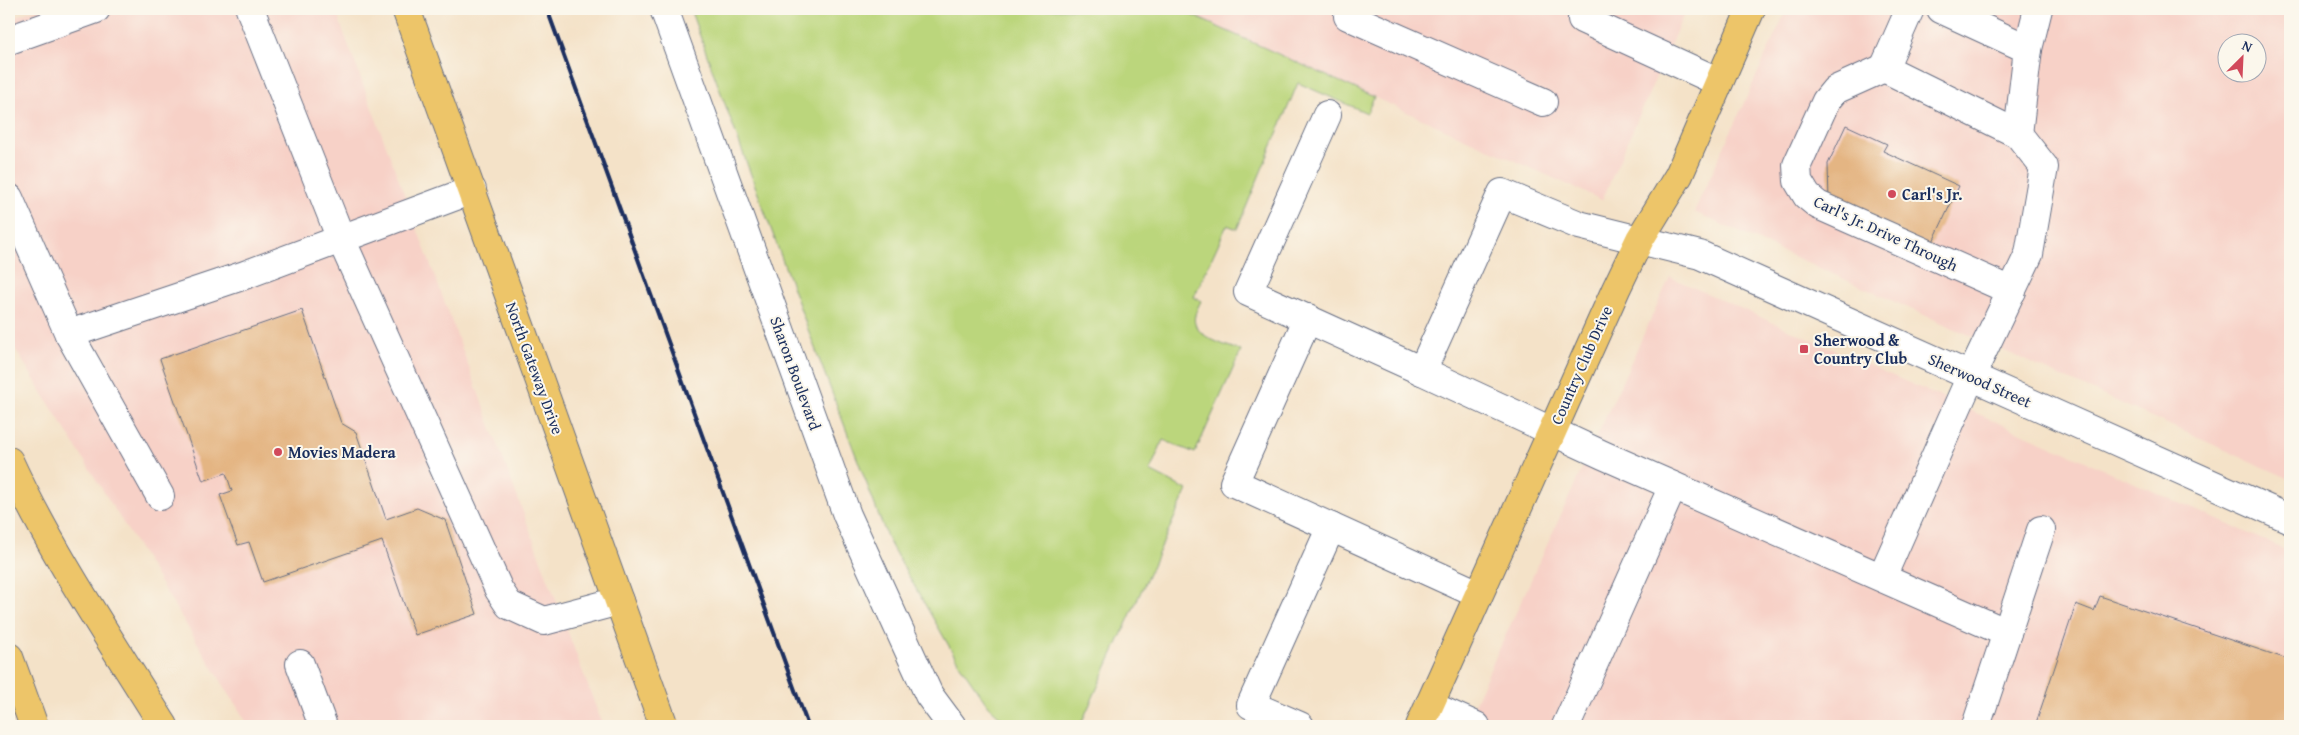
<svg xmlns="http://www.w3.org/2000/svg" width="2299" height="735" font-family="'Gentium Book Plus',serif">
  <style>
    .built { fill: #f7d1c7; fill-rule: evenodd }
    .green { fill: #bbd67b; stroke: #6b826c }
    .building { fill: #e4b583 }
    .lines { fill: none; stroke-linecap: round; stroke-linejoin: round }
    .minor-casing { stroke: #676e83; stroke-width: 30 }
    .major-casing { stroke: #676e83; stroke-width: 30 }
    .highway-casing { stroke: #676e83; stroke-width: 30 }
    .minor { stroke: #fff; stroke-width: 28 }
    .major { stroke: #edc569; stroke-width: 28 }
    .highway { stroke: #edc569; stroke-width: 28 }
    .rail { stroke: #1b2f5e; stroke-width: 4 }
    .poi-dot { fill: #d1495b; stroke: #fbf7ec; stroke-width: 2 }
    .labels { text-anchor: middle; stroke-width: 4; stroke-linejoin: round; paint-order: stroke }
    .poi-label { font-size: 16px; font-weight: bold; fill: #1b2f5e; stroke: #fbf7ec; text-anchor: start }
    .street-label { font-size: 16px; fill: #1b2f5e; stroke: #fbf7ec }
  </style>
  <rect width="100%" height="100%" fill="#fbf7ec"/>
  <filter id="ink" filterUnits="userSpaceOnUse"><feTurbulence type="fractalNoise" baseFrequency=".02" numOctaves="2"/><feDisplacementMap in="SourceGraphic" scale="10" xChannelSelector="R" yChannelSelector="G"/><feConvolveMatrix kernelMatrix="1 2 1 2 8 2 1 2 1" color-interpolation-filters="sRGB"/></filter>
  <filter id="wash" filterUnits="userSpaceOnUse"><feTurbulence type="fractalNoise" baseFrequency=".0096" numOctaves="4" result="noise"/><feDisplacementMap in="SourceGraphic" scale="20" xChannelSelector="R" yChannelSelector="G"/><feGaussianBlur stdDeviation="1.12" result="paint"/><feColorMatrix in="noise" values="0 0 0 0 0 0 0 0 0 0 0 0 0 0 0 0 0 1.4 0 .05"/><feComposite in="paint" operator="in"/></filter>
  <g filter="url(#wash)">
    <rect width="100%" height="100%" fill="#f4e2c8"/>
    <g class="built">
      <path d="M37,9H335L603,726H249L9,339V19Z"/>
      <path d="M1178,9H1686L1602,200Z"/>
      <path d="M1787,9H2290V479L1694,212ZM2226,42H2256V72H2226Z"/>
      <path d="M1670,277L2290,552V726H1464Z"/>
    </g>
    <path class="green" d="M690,9H1178L1374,97L1367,113L1298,83L1237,229L1227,225L1194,297L1201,301C1199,305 1196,311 1195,315C1189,336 1226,345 1241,351L1195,453L1163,440L1150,471L1187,490L1080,726H1010L988,706L960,665L889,542L813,343Z"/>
    <g id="blocks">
      <g class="building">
        <path d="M1846,125L1887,144L1883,151L1959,186L1930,248L1829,201L1828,164Z"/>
        <path d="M302,310L341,423L356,432L386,519L417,508L445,520L477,614L415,635L382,541L263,582L249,542L238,545L220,495L232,491L226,473L203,481L160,359Z"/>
        <path d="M2100,596L2290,660V726H2035L2076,604L2094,611Z"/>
      </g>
    </g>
  </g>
  <g filter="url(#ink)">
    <use href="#blocks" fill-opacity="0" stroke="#676e83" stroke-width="1"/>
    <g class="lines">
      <defs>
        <g id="minor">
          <path d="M664,9L847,515L929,695L952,726"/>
          <path d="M1351,9L1348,16L1543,102"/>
          <path d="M1587,9L1582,19L1719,82"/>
          <path d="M1941,9L2028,49L2038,9"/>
          <path d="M9,40L96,9"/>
          <path d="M1884,68L1835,90L1826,101L1797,165L1798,181L1807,196L1818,205L2012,291"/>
          <path d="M1327,115L1248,292L1422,371"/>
          <path d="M2018,134L2028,49"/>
          <path d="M472,190L341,239L499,590L509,605L544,621L619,601"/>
          <path d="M9,198L69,334L160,496"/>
          <path d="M1308,318L1234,483L1478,594"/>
          <path d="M69,334L242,276L341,239L250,9"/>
          <path d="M1882,577L1971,376L2029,254L2044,167L2018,134L1884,68L1910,9"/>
          <path d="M2007,633L1603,455L1422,371L1502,193L1579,225L1700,255L2290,519"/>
          <path d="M300,664L323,726"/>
          <path d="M1429,705L1476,726"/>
          <path d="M1300,726L1251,705L1331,527"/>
          <path d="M1566,726L1673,486"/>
          <path d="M1976,726L2041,530"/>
        </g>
        <g id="major">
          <path d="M406,9L664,726"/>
          <path d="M1420,726L1616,289L1640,239L1679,175L1751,9"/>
        </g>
        <g id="highway">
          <path d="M9,461C52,554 110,639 164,726"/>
          <path d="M9,657L34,726"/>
        </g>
      </defs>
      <use href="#minor" class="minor-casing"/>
      <use href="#major" class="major-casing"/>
      <use href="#highway" class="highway-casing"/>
      <use href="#minor" class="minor"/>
      <use href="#major" class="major"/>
      <use href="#highway" class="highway"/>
      <path class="rail" d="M547,9L808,726"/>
    </g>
  </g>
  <g class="poi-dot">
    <circle cx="1892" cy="194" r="5"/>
    <rect x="1799" y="344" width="10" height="10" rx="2.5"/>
    <circle cx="278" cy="452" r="5"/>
  </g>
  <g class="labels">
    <g class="poi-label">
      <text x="1902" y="200">Carl's Jr.</text>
      <text x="1814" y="346">Sherwood &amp;<tspan x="1814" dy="18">Country Club</tspan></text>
      <text x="288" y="458">Movies Madera</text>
    </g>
    <g class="street-label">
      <text transform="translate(1886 233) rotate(25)" y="6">Carl's Jr. Drive Through</text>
      <text transform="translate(1581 365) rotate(-66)" y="6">Country Club Drive</text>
      <text transform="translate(535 368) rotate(70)" y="6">North Gateway Drive</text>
      <text transform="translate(796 373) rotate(70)" y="6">Sharon Boulevard</text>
      <text transform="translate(1980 380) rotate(24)" y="6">Sherwood Street</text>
    </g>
  </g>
  <rect width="2299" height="735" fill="none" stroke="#fbf7ec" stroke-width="30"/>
  <g transform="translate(2242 58) rotate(24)"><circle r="24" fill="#fbf7ec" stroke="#a1a7b3"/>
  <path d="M0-4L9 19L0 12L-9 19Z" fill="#d1495b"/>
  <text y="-8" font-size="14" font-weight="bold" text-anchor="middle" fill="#1b2f5e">N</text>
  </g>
</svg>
